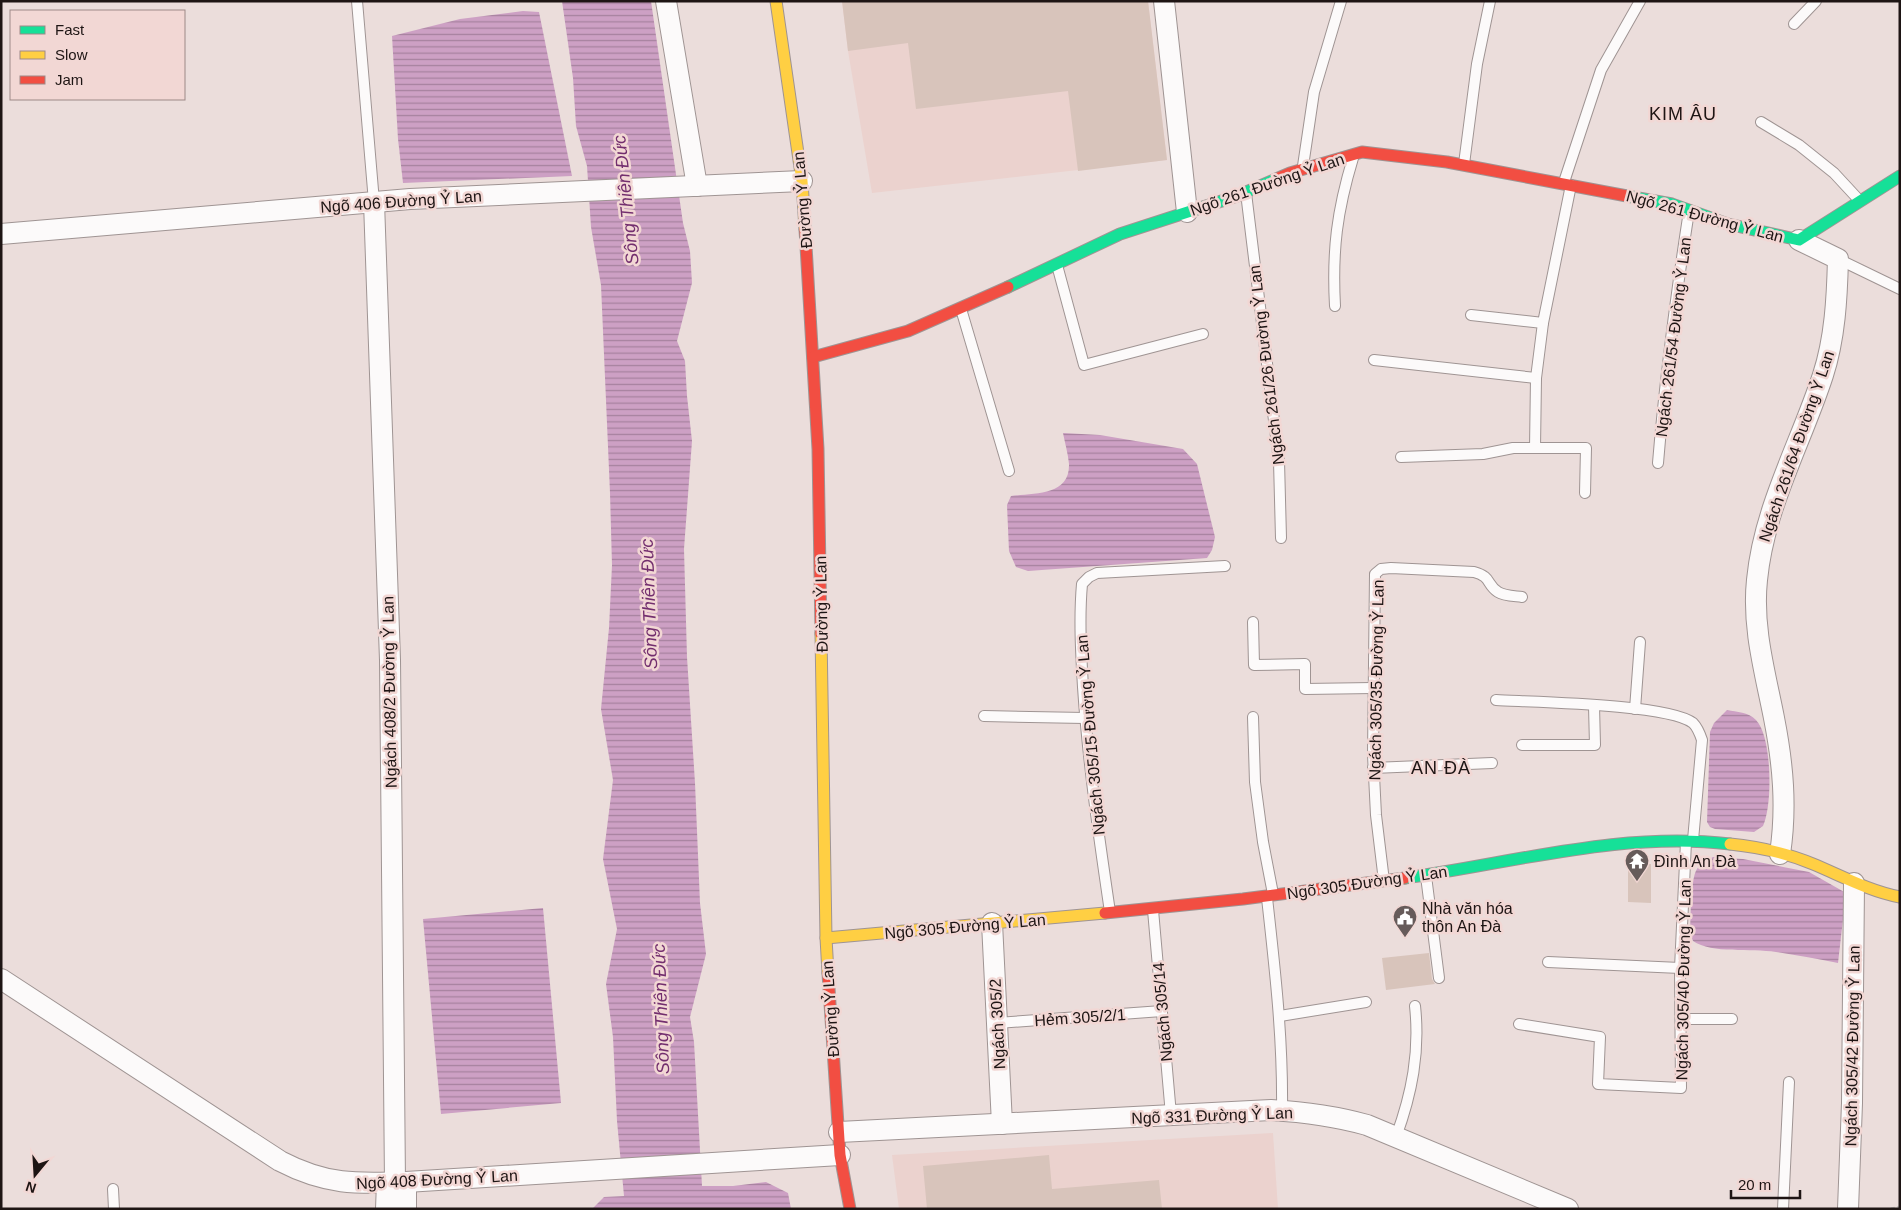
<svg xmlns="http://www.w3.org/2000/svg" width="1901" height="1210" font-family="Helvetica,sans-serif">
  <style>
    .built { fill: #ebd2ce }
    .water { fill: url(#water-rules) }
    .building { fill: #d8c4bb }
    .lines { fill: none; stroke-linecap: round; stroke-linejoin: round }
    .lane-casing { stroke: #9f9493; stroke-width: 12 }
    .street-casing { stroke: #9f9493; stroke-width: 22 }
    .fast-casing { stroke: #9f9493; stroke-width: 13 }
    .slow-casing { stroke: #9f9493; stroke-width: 13 }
    .jam-casing { stroke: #9f9493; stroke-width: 13 }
    .path { stroke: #c5c0bf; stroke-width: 3; stroke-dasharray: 4 2.5; stroke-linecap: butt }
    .lane { stroke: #fcfafa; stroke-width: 10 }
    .street { stroke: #fcfafa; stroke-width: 20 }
    .fast { stroke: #16e098; stroke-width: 11 }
    .slow { stroke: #ffcf43; stroke-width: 11 }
    .jam { stroke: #f24e42; stroke-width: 11 }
    .labels { text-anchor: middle; stroke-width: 5; stroke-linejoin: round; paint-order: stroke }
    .street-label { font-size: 16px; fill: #1e1514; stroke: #f2d7d4 }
    .poi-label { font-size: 16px; fill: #1e1514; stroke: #f2d7d4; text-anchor: start }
    .neighbourhood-label { font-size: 18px; letter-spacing: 1px; fill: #1e1514; stroke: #f2d7d4 }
    .water-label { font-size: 18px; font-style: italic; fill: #732e6e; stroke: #f2d7d4 }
  </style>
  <defs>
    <pattern id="water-rules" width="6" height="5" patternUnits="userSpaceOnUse" patternTransform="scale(1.25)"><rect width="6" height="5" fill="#cda0c4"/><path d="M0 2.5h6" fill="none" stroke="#a6819e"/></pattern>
  </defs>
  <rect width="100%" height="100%" fill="#ebdddb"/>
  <g class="built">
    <path d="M842,1H1148L1167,160L872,193L848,51Z"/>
    <path d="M1273,1133L1278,1209H899L892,1155Z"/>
  </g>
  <g class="water">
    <path d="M562,1H651L683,223L690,251L692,283L677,341L685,361L687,396L692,441L684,549L687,657L695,783L700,903L706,954L690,1017L694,1042L702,1186H733L766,1182L788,1193L791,1209H592L604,1197L624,1196L617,1121L613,1037L606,984L617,929L603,859L613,780L601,709L609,628L612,565L610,493L601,285L591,227L587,166L576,126L573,78Z"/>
    <path d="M523,11L539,12L572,176L403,183L398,139L392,36L460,19Z"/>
    <path d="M1063,433L1100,435L1183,449L1197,464L1215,537L1212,550L1207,558L1028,571L1016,567L1009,551L1007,505L1011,496C1034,493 1070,496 1069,464C1068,454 1065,443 1063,433Z"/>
    <path d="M1727,710C1737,712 1748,712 1756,720C1772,736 1773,805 1763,826L1754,832L1715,829L1710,827L1707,822L1710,732L1714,723Z"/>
    <path d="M1713,857L1743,859L1809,872L1846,893L1838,963C1817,959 1797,955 1776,952C1751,948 1712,954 1693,941L1690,933C1691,918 1690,880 1697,869C1700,863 1707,860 1713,857Z"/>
    <path d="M543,908L561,1103L441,1114L423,919Z"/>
  </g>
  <g class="building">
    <path d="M842,1H1148L1167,160L1078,171L1068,91L916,109L908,43L848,51Z"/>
    <path d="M1628,864H1651V903L1628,902Z"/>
    <path d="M1429,953L1432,979L1435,984L1386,990L1382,958Z"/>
    <path d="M1049,1155L1052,1189L1159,1180L1162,1209H927L923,1166Z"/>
  </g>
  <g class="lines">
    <defs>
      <g id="lane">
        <path d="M357,1L374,202"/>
        <path d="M1794,24L1816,1"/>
        <path d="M1761,122L1799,145L1834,173L1859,200"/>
        <path d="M1464,164L1477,64L1490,1"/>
        <path d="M1303,166L1314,92L1341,1"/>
        <path d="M1564,182L1601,70L1640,1"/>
        <path d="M1246,193L1279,461L1281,538"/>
        <path d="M1838,259L1900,289"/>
        <path d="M1057,265L1084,365L1203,334"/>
        <path d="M1335,306C1332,250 1337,211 1353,158"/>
        <path d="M961,309L1009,471"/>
        <path d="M1471,315L1543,323"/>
        <path d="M1374,360L1536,378"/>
        <path d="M1535,448H1586L1585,493"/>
        <path d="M1401,457L1483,454L1513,448H1535L1536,378L1543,323L1571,185"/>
        <path d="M1658,463C1665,378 1676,295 1689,211"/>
        <path d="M1253,622L1254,665L1305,664V689L1373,688"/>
        <path d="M1496,700C1533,702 1669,704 1693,723C1698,728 1700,734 1702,740L1693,840"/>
        <path d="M1635,709L1640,642"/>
        <path d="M984,716L1085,718"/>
        <path d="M1253,717L1255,782L1263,842L1273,894"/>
        <path d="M1522,745H1595L1594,706"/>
        <path d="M1373,768L1492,763"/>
        <path d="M1426,876L1439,978"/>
        <path d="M1384,881L1376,815L1373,755L1375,574L1381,569L1391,568L1474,572C1492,577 1486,584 1498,592C1504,596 1515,596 1522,597"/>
        <path d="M1267,898C1275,969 1283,1039 1282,1110"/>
        <path d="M1153,910L1171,1115"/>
        <path d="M1110,912C1099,837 1088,763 1083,687C1081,653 1079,618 1082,584L1089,577L1097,573L1225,566"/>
        <path d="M1548,962L1680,968"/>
        <path d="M1280,1016L1366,1002"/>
        <path d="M1681,1019H1732"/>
        <path d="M997,1023L1162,1011"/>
        <path d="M1519,1024L1600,1037L1598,1084L1681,1088L1680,968L1686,842"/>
        <path d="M1396,1137C1412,1093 1420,1052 1415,1006"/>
        <path d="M113,1189L114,1209"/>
        <path d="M1783,1209L1789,1082"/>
      </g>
      <g id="street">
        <path d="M666,1L697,186"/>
        <path d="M1164,1L1187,212"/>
        <path d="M374,202L390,660L395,1183"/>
        <path d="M1,234L410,199L802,181"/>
        <path d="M1780,854C1787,807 1783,764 1774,718C1765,672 1752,627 1757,580C1764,507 1801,443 1823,375C1835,338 1837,298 1838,259L1799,240"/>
        <path d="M992,923L1002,1124"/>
        <path d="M1,979L280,1161C326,1185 356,1184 406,1182L840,1155"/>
        <path d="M839,1132L1271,1110C1305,1112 1335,1116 1367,1125L1568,1209"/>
        <path d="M386,1209L387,1183"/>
        <path d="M406,1209V1182"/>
        <path d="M1848,1209L1852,1103L1854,883"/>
      </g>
      <g id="fast">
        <path d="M1627,196L1672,204L1728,224L1799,240L1900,176"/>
        <path d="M1008,287L1120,234L1237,196L1276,179"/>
        <path d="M1405,878C1513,863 1621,831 1730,844"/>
      </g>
      <g id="slow">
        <path d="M776,1L802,181L805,229"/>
        <path d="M821,634L826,938L828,973"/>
        <path d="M1730,844C1759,847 1787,853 1813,864C1842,876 1869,891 1900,897"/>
        <path d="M826,938L1105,913"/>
      </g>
      <g id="jam">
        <path d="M1276,179L1290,173L1362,152L1447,162L1627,196"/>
        <path d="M805,229L818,449L821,634"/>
        <path d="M813,357L908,331L1008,287"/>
        <path d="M1105,913L1243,899L1405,878"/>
        <path d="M828,973L840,1155L850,1209"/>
      </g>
    </defs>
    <use href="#lane" class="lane-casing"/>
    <use href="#street" class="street-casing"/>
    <use href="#fast" class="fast-casing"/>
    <use href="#slow" class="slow-casing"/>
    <use href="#jam" class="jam-casing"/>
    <path class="path" d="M1891,1209L1900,1207"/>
    <use href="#lane" class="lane"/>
    <use href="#street" class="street"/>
    <use href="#fast" class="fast"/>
    <use href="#slow" class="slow"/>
    <use href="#jam" class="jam"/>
  </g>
  <defs>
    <symbol id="temple-pin" viewBox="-11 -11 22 30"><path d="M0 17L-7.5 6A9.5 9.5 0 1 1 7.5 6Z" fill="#665b5a" stroke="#f2d7d4"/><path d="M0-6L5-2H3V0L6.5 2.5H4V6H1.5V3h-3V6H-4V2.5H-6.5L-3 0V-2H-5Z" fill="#fff"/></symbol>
    <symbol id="civic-pin" viewBox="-11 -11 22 30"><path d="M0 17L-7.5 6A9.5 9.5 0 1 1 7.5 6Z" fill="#665b5a" stroke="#f2d7d4"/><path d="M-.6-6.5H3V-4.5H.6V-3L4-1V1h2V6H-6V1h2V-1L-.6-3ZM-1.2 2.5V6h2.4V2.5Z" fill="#fff"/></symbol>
  </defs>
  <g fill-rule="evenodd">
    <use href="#temple-pin" x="1623" y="847" width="28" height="38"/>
    <use href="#civic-pin" x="1391" y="903" width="28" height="38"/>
  </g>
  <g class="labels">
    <g class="street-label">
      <text transform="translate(1267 184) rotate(-19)" y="6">Ngõ 261 Đường Ỷ Lan</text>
      <text transform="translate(802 200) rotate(-95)" y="6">Đường Ỷ Lan</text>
      <text transform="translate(401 201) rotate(-4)" y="6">Ngõ 406 Đường Ỷ Lan</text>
      <text transform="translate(1705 216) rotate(15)" y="6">Ngõ 261 Đường Ỷ Lan</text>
      <text transform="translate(1673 337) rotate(-83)" y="6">Ngách 261/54 Đường Ỷ Lan</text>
      <text transform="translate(1266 365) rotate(-97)" y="6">Ngách 261/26 Đường Ỷ Lan</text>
      <text transform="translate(1796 446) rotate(-71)" y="6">Ngách 261/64 Đường Ỷ Lan</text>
      <text transform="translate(821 604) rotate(-91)" y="6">Đường Ỷ Lan</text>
      <text transform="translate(1376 680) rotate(-89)" y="6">Ngách 305/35 Đường Ỷ Lan</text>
      <text transform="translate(389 692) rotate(-91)" y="6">Ngách 408/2 Đường Ỷ Lan</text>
      <text transform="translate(1090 735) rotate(-95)" y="6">Ngách 305/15 Đường Ỷ Lan</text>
      <text transform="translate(1367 882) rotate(-8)" y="6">Ngõ 305 Đường Ỷ Lan</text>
      <text transform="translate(965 926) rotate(-5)" y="6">Ngõ 305 Đường Ỷ Lan</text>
      <text transform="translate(1683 980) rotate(-89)" y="6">Ngách 305/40 Đường Ỷ Lan</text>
      <text transform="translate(830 1009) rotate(-94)" y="6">Đường Ỷ Lan</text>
      <text transform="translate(1162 1012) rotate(-95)" y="6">Ngách 305/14</text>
      <text transform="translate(1080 1017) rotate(-4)" y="6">Hẻm 305/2/1</text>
      <text transform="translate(997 1024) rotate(-93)" y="6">Ngách 305/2</text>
      <text transform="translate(1852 1046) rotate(-89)" y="6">Ngách 305/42 Đường Ỷ Lan</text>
      <text transform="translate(1212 1115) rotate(-2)" y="6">Ngõ 331 Đường Ỷ Lan</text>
      <text transform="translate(437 1179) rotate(-3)" y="6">Ngõ 408 Đường Ỷ Lan</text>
    </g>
    <g class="poi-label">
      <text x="1654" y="867">Đình An Đà</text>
      <text x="1422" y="914">Nhà văn hóa<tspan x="1422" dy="18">thôn An Đà</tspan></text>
    </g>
    <g class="neighbourhood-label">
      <text x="1683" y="120">KIM ÂU</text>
      <text x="1441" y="774">AN ĐÀ</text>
    </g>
    <g class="water-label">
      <text transform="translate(626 200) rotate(-96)" y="6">Sông Thiên Đức</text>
      <text transform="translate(649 604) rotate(-92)" y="6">Sông Thiên Đức</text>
      <text transform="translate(661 1009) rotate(-92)" y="6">Sông Thiên Đức</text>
    </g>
  </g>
  <rect width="1901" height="1210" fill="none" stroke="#1e1514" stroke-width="5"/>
  <rect x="10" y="10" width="175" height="90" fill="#f2d7d4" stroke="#9d8987"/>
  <rect x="20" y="26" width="25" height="8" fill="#16e098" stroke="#9d8987"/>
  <text x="55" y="35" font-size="15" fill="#1e1514">Fast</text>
  <rect x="20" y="51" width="25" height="8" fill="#ffcf43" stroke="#9d8987"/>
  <text x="55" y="60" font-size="15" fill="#1e1514">Slow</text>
  <rect x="20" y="76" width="25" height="8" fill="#f24e42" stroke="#9d8987"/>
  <text x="55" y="85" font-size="15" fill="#1e1514">Jam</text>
  <g transform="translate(35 1175) rotate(198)" stroke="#f2d7d4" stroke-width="4" paint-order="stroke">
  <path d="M0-4L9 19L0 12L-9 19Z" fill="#1e1514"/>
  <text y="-8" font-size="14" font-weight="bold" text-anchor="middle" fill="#1e1514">N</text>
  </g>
  <path d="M1731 1190v8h69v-8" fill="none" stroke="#1e1514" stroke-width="2.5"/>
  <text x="1738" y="1190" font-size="15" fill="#1e1514" stroke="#f2d7d4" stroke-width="4" paint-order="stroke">20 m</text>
</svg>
